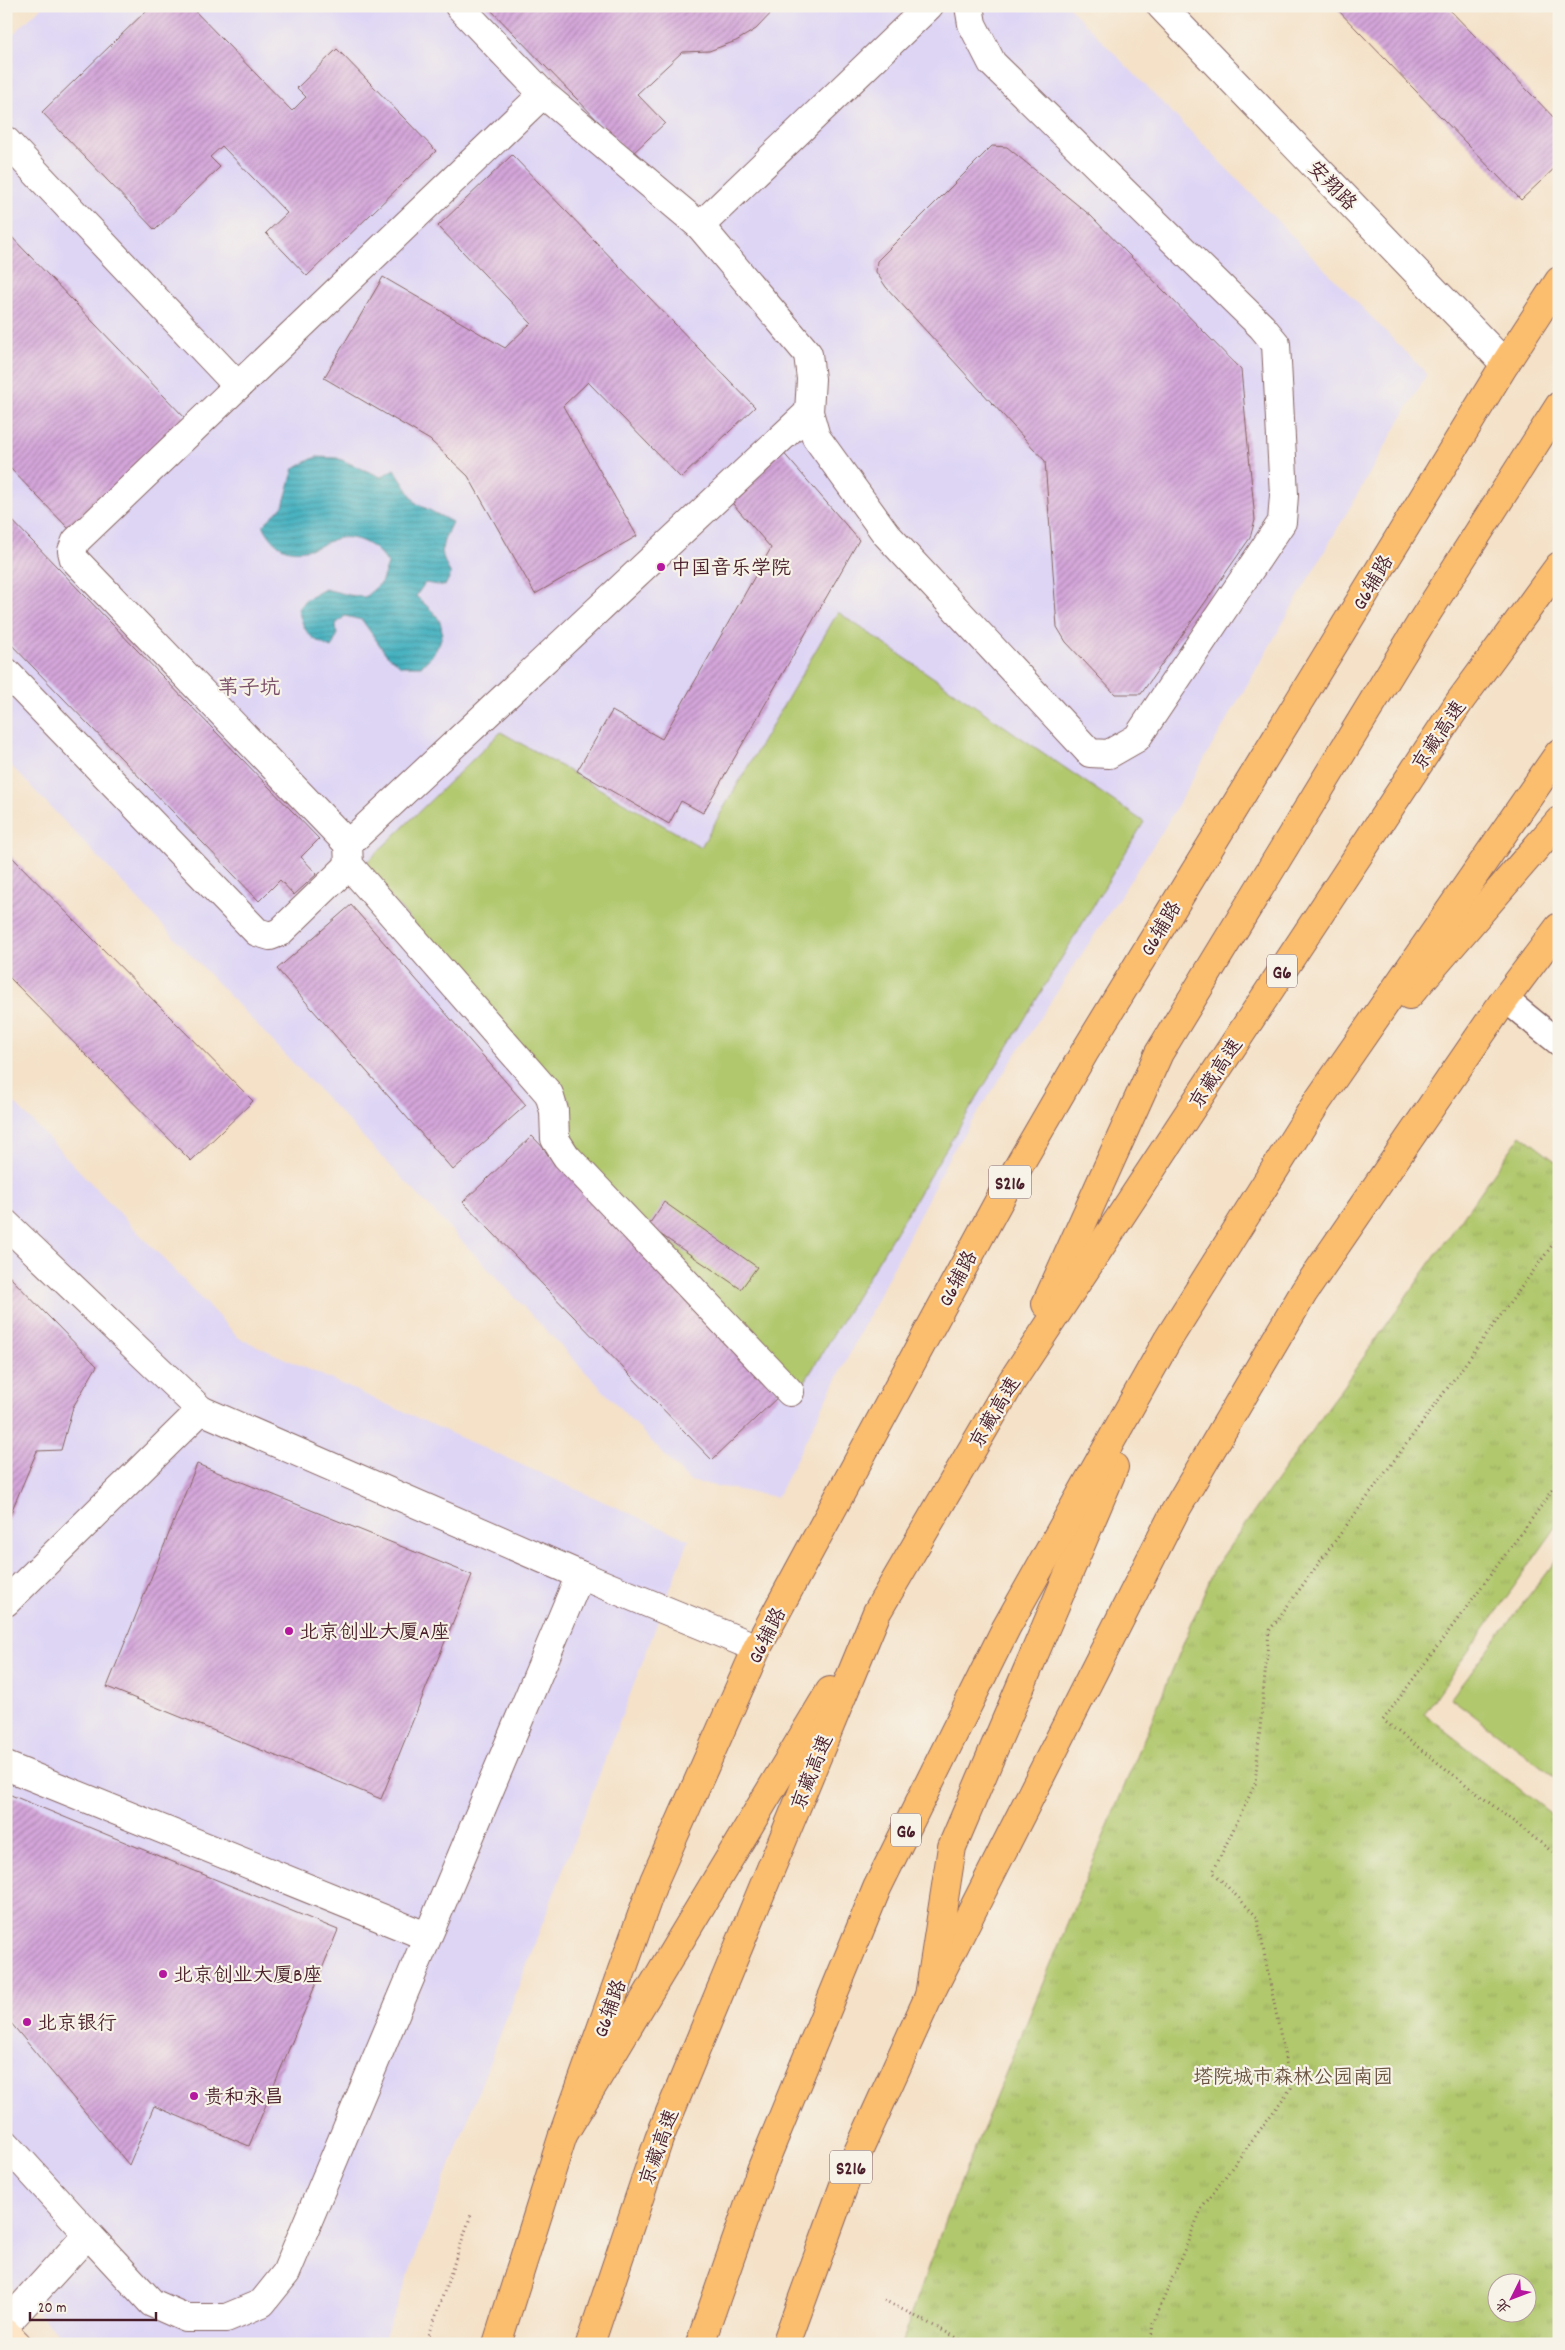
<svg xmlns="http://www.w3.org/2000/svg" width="1565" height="2350" font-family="Dekko,'LXGW WenKai TC',sans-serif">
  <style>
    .built { fill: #ded5f5 }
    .grass { fill: url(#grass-tufts); stroke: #7e744c; fill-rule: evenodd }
    .pitch { fill: #b1c86d; stroke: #7e744c }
    .water { fill: url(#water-rules); stroke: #466875 }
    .building { fill: url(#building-hatch) }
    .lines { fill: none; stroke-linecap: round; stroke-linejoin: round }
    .lane-casing { stroke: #866362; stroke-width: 28 }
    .street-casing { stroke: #866362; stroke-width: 30 }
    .secondary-casing { stroke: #866362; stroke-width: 30 }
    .primary-casing { stroke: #866362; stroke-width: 30 }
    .highway-casing { stroke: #866362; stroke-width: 30 }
    .path { stroke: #866362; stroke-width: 3; stroke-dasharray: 1 4; stroke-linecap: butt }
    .lane { stroke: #fff; stroke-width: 25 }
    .street { stroke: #fff; stroke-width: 28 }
    .secondary { stroke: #fde5c5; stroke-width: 28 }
    .primary { stroke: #fbbd6e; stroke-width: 28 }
    .highway { stroke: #fbbd6e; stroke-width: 28 }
    .poi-dot { fill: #b5179e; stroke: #f7f3e8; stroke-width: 2 }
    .labels { text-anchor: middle; stroke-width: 4.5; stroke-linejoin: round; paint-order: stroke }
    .shield { fill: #f7f3e8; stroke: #7e5f64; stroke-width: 1 }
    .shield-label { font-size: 19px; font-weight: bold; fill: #4a1f2b }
    .street-label { font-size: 20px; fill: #4a1f2b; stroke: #f7f3e8 }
    .poi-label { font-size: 20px; fill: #4a1f2b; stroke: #f7f3e8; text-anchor: start }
    .park-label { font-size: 20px; fill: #69523f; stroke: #f7f3e8 }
    .neighbourhood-label { font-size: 21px; fill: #7a4e68; stroke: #f7f3e8 }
  </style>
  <defs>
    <pattern id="grass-tufts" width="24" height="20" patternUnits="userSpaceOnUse" patternTransform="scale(1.25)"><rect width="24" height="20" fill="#b1c86d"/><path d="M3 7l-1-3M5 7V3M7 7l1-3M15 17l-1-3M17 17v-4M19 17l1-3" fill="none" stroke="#9aab5f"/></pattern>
    <pattern id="water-rules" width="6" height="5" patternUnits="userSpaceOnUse" patternTransform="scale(1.25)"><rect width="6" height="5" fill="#42b0bf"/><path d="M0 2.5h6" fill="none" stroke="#398f9b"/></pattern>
    <pattern id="building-hatch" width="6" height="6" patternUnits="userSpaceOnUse" patternTransform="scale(1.25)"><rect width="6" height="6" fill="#d4a6da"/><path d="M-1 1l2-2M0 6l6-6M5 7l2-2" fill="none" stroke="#ae87b1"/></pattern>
  </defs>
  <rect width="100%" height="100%" fill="#f7f3e8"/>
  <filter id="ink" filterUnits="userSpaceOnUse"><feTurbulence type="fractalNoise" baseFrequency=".02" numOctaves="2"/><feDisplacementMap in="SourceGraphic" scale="10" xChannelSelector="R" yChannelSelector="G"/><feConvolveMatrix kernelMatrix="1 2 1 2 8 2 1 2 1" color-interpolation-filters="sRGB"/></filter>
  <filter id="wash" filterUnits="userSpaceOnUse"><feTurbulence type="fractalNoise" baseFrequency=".0096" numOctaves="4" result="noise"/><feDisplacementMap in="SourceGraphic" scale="20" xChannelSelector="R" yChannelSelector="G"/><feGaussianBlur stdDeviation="1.12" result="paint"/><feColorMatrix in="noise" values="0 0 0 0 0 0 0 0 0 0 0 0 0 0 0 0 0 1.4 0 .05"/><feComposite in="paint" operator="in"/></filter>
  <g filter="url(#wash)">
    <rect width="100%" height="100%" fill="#f4e1c8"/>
    <g class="built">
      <path d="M43,6H1068L1427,374L1162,832L950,1155L777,1497L689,1481L6,760V41Z"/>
      <path d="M6,1094L239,1338L689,1540L382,2344H68L6,2281Z"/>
    </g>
    <path class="grass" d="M1521,1135L1559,1164V1523L1424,1714L1559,1820V2344H901L947,2215L1215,1567ZM1498,2282H1528V2312H1498Z"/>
    <g class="pitch">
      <path d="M838,612L1144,822L801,1388L572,1147L570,1101L363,866L501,732L701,847Z"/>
      <path d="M1559,1556V1780L1451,1698Z"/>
    </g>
    <path class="water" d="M316,457L337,458L381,477L394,469L416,503L452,522C442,544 437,551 451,574L445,586L425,583L416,596C422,602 430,608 436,615C450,634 436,654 421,666H401L386,654L362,620L345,616L336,624L337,636L331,648C308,637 305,634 298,609L305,600L325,589L349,595L365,597L381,583L388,564C379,548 359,535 339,538C331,539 322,546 314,548C287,555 275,548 263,525L283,506L294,468Z"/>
    <g id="blocks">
      <g class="building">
        <path d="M151,6H190L292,111L306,97L297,88L337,49L436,151L307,276L266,233L287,213L222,146L210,157L220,167L155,230L42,112Z"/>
        <path d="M487,6H778L756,29L736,41L709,51L682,52L637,94L665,123L631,155Z"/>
        <path d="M1334,6H1446L1559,123V164L1521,200Z"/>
        <path d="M992,146L1007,147L1091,216L1241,370L1255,520L1250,538L1141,694H1115L1066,642L1057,627L1045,461L886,287L876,272L877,261Z"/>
        <path d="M512,155L755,407L681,478L588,382L563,406L637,536L535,594L468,476L430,440L324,378L383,277L505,348L531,323L438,226Z"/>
        <path d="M6,231L186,419L70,530L6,464Z"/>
        <path d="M781,450L859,540L703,813L681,801L669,824L577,771L612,711L662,739L771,548L727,497Z"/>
        <path d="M6,514L319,839L301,857L317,874L294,895L280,880L259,901L6,639Z"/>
        <path d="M6,851L253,1101L191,1161L6,974Z"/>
        <path d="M351,905L526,1105L453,1170L277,969Z"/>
        <path d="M532,1136L780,1395L712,1460L463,1202Z"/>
        <path d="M664,1202L757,1267L741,1289L648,1226Z"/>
        <path d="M6,1273L97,1366L73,1407L61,1450L37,1451L6,1524Z"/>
        <path d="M197,1464L472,1575L381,1799L107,1687Z"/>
        <path d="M6,1793L338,1930L249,2146L154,2106L129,2165L6,2017Z"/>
      </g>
    </g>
  </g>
  <g filter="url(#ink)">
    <use href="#blocks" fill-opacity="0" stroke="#866362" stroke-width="1"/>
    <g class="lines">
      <defs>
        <path id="lane" d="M1505,999L1559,1043"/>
        <g id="street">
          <path d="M459,6L543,94L700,226L808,354L811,379L809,412L816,437L886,534L1090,753L1109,754L1137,738L1282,522L1284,495L1276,344L1262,327L992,63L972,24L969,6"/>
          <path d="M1161,6L1505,364"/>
          <path d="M543,94L76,541L72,551L74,559L348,844L349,865L549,1094L554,1111L555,1139L566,1156L790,1392"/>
          <path d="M6,141L238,386"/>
          <path d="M700,226L929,6"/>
          <path d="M6,672L257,932L270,936L280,932L349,865"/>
          <path d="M348,844L809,412"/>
          <path d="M6,1224L201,1410"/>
          <path d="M6,1602L201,1410L580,1575"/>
          <path d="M6,1766L426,1936"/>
          <path d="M6,2144L88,2234L6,2324"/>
          <path d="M88,2234L152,2303L186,2318H226L262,2303L286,2273L580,1575L757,1648"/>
        </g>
        <path id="secondary" d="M6,2333L17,2344"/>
        <g id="primary">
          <path d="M497,2344L563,2135L654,1881L757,1648L1006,1188L1084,1053L1505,364L1559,281"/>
          <path d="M786,2344L848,2174L929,1996L1174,1513L1304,1292L1505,999L1559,927"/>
        </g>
        <g id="highway">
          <path d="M1409,995L1559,821"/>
          <path d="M1046,1304L1159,1053L1422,621L1559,406"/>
          <path d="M929,1996L952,1847L1114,1467"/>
          <path d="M563,2135L830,1691"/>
          <path d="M590,2344L659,2139L877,1612L1012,1381L1460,701L1559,566"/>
          <path d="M700,2344L761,2170L877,1888L1006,1628L1167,1341L1317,1102L1559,753"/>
        </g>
      </defs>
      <use href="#lane" class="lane-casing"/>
      <use href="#street" class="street-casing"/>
      <use href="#secondary" class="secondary-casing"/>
      <use href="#primary" class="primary-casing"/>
      <use href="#highway" class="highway-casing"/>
      <g class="path">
        <path d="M1559,1482L1383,1720L1559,1857"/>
        <path d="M884,2300L969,2344"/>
        <path d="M426,2344L472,2212"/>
        <path d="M1151,2344L1153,2324L1202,2208L1291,2088L1257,1917L1213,1872L1255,1784L1269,1631L1559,1236"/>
      </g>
      <use href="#lane" class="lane"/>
      <use href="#street" class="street"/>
      <use href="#secondary" class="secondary"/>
      <use href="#primary" class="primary"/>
      <use href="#highway" class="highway"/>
    </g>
  </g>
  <g class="poi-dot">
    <circle cx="661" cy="567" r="5"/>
    <circle cx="289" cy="1631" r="5"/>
    <circle cx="163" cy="1974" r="5"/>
    <circle cx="27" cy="2022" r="5"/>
    <circle cx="194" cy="2096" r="5"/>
  </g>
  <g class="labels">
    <g class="shield">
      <rect x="1267" y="954.5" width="30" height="33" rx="4"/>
      <rect x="989" y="1165.5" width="42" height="33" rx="4"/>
      <rect x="891" y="1813.5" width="30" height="33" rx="4"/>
      <rect x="830" y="2150.5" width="42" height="33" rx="4"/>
    </g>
    <g class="shield-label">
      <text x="1282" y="978">G6</text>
      <text x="1010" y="1189">S216</text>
      <text x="906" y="1837">G6</text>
      <text x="851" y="2174">S216</text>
    </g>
    <g class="street-label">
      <text transform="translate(1333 185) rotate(46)" y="7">安翔路</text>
      <text transform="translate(1372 582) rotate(-59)" y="7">G6辅路</text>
      <text transform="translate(1438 735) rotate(-56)" y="7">京藏高速</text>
      <text transform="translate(1160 928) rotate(-59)" y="7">G6辅路</text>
      <text transform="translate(1215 1073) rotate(-57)" y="7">京藏高速</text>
      <text transform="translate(957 1278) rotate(-62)" y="7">G6辅路</text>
      <text transform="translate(994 1412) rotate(-59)" y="7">京藏高速</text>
      <text transform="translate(766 1635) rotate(-63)" y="7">G6辅路</text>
      <text transform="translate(811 1772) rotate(-68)" y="7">京藏高速</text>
      <text transform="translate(609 2008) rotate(-70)" y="7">G6辅路</text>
      <text transform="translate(658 2147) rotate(-70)" y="7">京藏高速</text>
    </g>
    <g class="poi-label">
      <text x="671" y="574">中国音乐学院</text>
      <text x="299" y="1638">北京创业大厦A座</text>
      <text x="173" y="1981">北京创业大厦B座</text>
      <text x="37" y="2029">北京银行</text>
      <text x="204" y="2103">贵和永昌</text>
    </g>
    <g class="park-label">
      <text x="1293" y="2083">塔院城市森林公园南园</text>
    </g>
    <g class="neighbourhood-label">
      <text x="249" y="694">苇子坑</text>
    </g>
  </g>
  <rect width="1565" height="2350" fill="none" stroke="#f7f3e8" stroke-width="25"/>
  <g transform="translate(1512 2298) rotate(228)"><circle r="24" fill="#f7f3e8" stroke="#b29e9c"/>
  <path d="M0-4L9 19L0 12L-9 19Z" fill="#b5179e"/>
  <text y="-8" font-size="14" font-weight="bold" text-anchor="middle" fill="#4a1f2b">北</text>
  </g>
  <path d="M30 2312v8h126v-8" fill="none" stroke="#4a1f2b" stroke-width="2.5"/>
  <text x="38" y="2312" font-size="15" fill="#4a1f2b" stroke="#f7f3e8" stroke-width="4" paint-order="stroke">20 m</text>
</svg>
